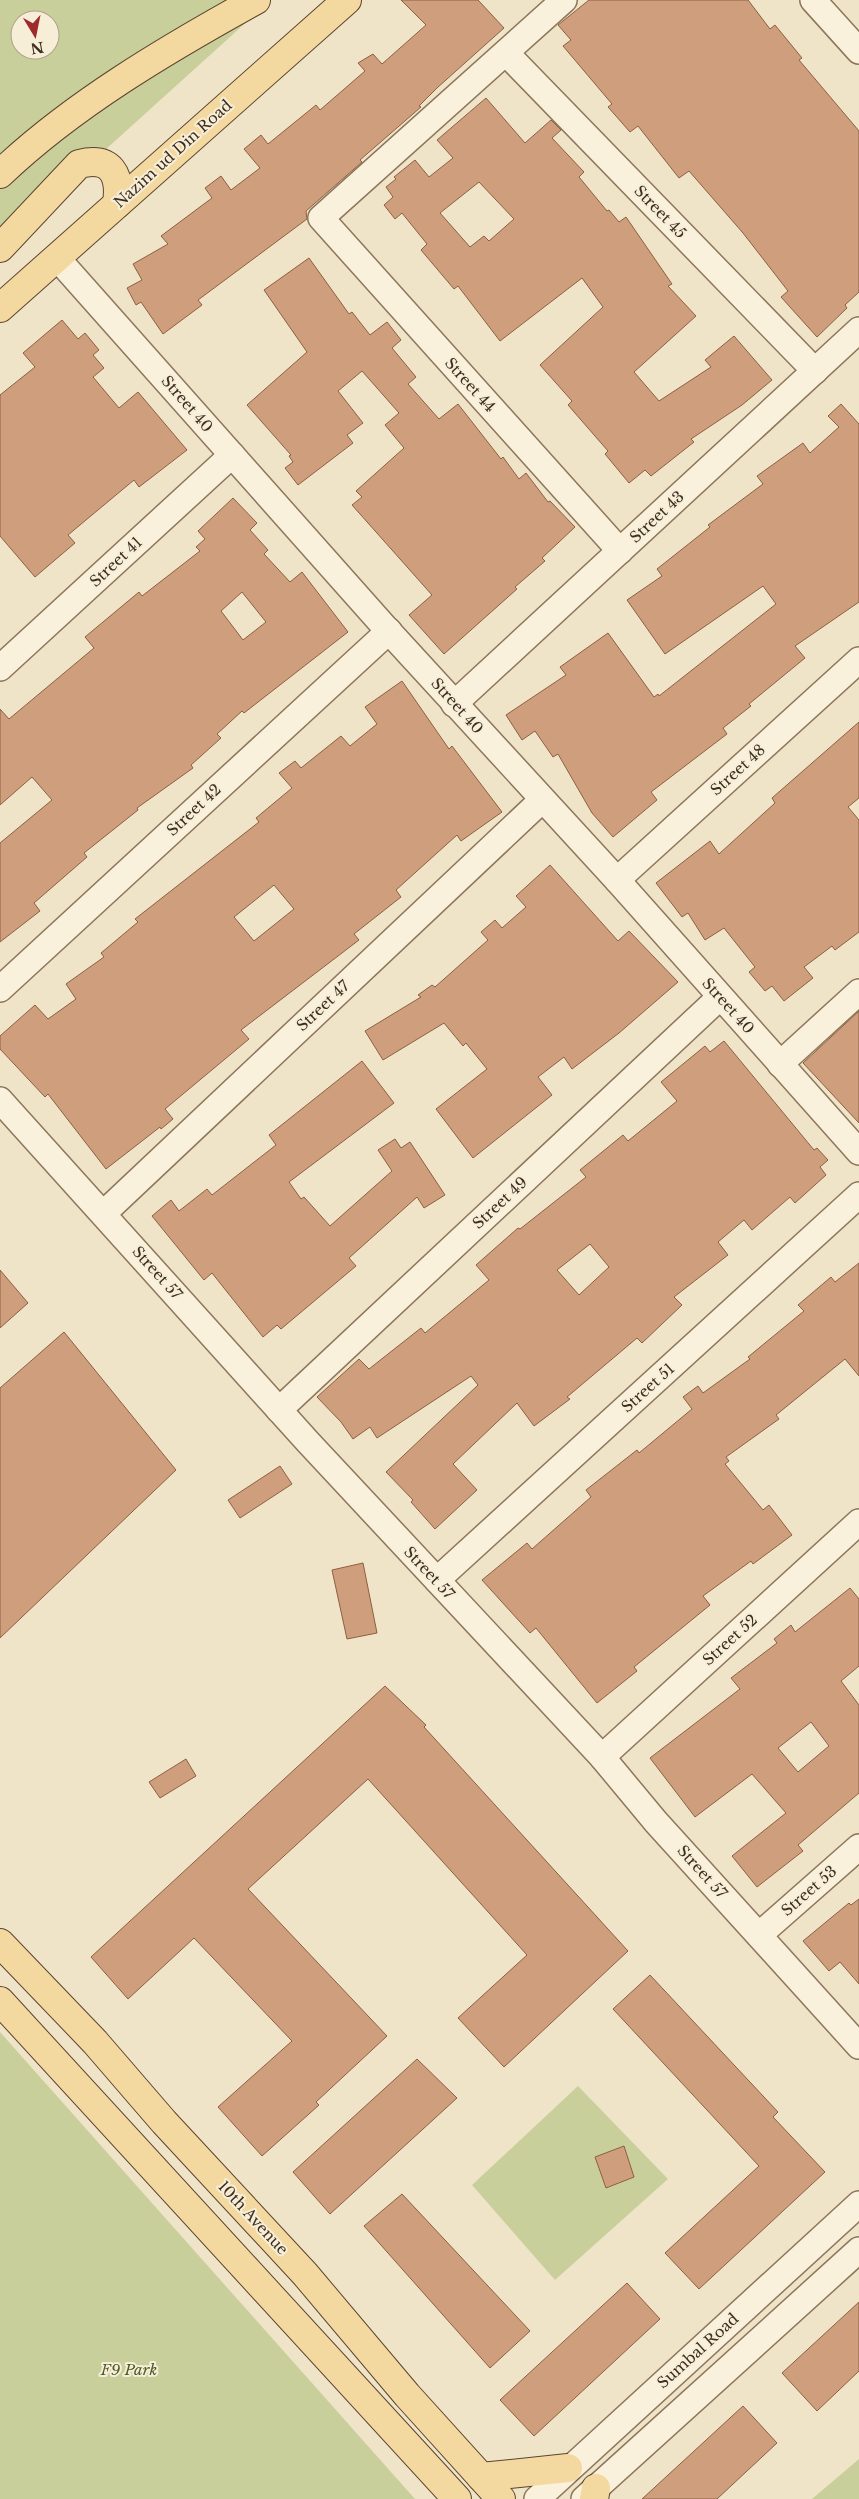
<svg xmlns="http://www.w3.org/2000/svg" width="859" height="2499" font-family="'Libre Baskerville',serif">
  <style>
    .green { fill: #c9cf9b; fill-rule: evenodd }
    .building { fill: #cf9f7d; stroke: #8d5f41; fill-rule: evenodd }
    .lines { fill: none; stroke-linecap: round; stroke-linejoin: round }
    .minor-casing { stroke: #8d765c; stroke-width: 28 }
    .major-casing { stroke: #5b4430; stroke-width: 30 }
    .minor { stroke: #faf1dc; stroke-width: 25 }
    .major { stroke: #f3d9a0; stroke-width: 28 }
    .labels { text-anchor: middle; stroke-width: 4; stroke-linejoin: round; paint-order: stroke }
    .street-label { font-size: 15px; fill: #3d2e20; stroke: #f7eed8 }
    .park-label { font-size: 15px; font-style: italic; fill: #4d5a26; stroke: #f7eed8 }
  </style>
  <rect width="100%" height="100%" fill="#f0e4c8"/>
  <g class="green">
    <path d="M0,0H271L0,245ZM20,20H50V50H20Z"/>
    <path d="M0,2032L415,2499H0Z"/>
    <path d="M578,2086L668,2179L555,2280L472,2185Z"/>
    <path d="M859,2459V2499H812Z"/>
  </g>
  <g class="building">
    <path d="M401,0H478L504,28L437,88L419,106L421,107L360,160L362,162L306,211L307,219L198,300L202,305L163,334L141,302L136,305L127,288L142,280L133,264L168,244L161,236L212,198L205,188L221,176L231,190L260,168L244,149L261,135L268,144L316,105L320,110L365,71L358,63L373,54L382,64L426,25Z"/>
    <path d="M589,0H748L770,29L775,25L802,58L799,60L859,131V292L845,305L847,308L817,337L781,297L788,291L743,233L689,171L679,178L638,126L630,132L608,107L612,104L563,46L571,40L558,25Z"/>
    <path d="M486,98L525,143L551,120L561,130L552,138L584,172L579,177L607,211L609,210L619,222L626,217L672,284L668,286L696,316L634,372L659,401L711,367L705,360L734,336L772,380L742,405L691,439L694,442L651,476L645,470L629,483L605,454L608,451L568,405L572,401L540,365L603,307L582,278L500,341L458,286L454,289L421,250L427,244L402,213L395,219L384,205L393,197L386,187L396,179L394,177L415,160L429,177L453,158L437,140ZM479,182L514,219L489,241L484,236L470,247L440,213Z"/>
    <path d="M309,258L349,314L352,312L370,335L387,322L401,340L392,348L416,377L408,384L439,419L458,404L501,459L503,457L519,479L526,473L548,502L550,501L575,527L542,558L545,561L515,587L517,589L444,654L409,615L432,595L352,505L362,497L356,491L404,448L385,425L399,413L362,371L338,391L363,423L347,435L353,443L298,485L285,468L293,462L289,456L291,455L247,405L307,352L264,290Z"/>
    <path d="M62,320L78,339L85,333L99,350L93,355L104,368L93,377L119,408L138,392L187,450L139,487L134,480L68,535L75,543L35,577L0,536V395L35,367L23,353Z"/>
    <path d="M841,404L859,424V602L795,646L805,658L749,704L751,706L723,728L727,734L651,792L657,800L613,837L592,813L558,754L553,757L535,731L522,740L506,715L566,675L560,667L608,633L654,697L658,694L659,696L776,604L763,586L665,654L627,600L662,576L657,569L710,527L708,525L763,484L757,476L803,443L810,453L839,427L828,416Z"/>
    <path d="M233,498L257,523L250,530L268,550L264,554L290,582L302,572L348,632L244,713L242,711L217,734L221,738L191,765L193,768L137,808L138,810L84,853L87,857L34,903L40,911L0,942V843L52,800L32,777L0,805V709L9,719L94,648L85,637L139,592L142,596L200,551L196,547L205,539L198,531ZM242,592L266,622L243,640L221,611Z"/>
    <path d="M402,681L449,749L452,746L502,812L461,841L457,835L396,890L401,897L354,934L359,940L241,1030L249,1039L165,1109L173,1119L161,1129L160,1127L106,1169L48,1094L45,1097L0,1049V1036L35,1005L48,1019L76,999L66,984L104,957L101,953L138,922L135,919L259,822L256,818L292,788L279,773L295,761L301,768L341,736L350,746L377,724L365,707ZM274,885L294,909L254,941L234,917Z"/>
    <path d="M859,722V798L848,807L859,820V932L835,950L832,946L804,967L813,978L784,1001L772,986L765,991L749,972L755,967L724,928L705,940L688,913L682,917L656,883L710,841L719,854L775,803L772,798Z"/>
    <path d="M550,865L618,941L629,931L678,982L619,1033L572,1069L564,1057L538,1077L552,1095L473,1158L436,1109L487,1069L466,1043L463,1046L444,1023L383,1060L365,1031L421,997L418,995L432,985L435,987L488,940L481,932L495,920L502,928L526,907L516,896Z"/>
    <path d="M859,1011V1123L803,1063Z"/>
    <path d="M724,1041L814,1150L817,1148L828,1160L820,1167L826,1175L795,1203L790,1197L752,1230L744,1220L718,1242L728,1255L674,1297L682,1305L642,1343L637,1338L567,1397L570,1399L534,1426L517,1403L453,1464L477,1490L435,1529L411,1502L413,1500L386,1472L478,1385L471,1376L377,1438L370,1427L353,1439L341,1422L317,1397L359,1359L369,1369L421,1328L425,1333L489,1280L476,1265L518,1228L520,1229L586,1177L580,1170L623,1135L628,1141L677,1101L661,1082L705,1046L710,1052ZM590,1244L609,1267L579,1295L557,1270Z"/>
    <path d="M362,1061L394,1103L289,1182L301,1199L304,1197L330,1226L392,1171L378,1150L395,1139L401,1148L410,1142L445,1195L424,1208L417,1197L349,1258L356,1266L281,1329L277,1325L263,1337L212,1273L204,1280L152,1216L171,1200L179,1211L207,1189L212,1195L276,1145L269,1135Z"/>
    <path d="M859,1263V1376L845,1359L776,1415L779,1419L726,1457L729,1461L725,1464L763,1510L769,1505L792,1535L753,1564L751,1561L703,1596L710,1605L634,1667L637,1671L597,1703L536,1628L530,1633L482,1580L527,1543L532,1549L591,1497L586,1490L637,1450L639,1453L692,1409L683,1397L698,1386L703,1393L750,1359L748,1357L804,1311L798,1305L831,1277L835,1282Z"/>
    <path d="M0,1270L28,1303L0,1328Z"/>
    <path d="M64,1332L176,1470L0,1638V1388Z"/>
    <path d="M280,1466L292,1484L240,1518L228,1500Z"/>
    <path d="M363,1563L377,1633L347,1639L332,1570Z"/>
    <path d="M850,1588L859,1599V1666L841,1681L859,1705V1793L798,1845L803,1851L757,1887L732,1856L786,1813L752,1774L695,1817L650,1758L740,1689L731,1678L777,1643L774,1639L791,1625L795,1632ZM811,1722L829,1746L798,1772L778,1748Z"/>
    <path d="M385,1686L426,1725L424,1727L628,1951L504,2067L458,2018L527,1955L368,1779L248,1889L387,2036L316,2102L319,2105L262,2156L218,2107L292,2041L194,1938L128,1999L91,1957Z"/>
    <path d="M186,1759L196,1776L160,1798L149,1782Z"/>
    <path d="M859,1899V1984L840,1962L829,1971L803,1941L849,1903L851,1905Z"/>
    <path d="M650,1975L778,2112L773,2117L825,2172L699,2289L665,2253L759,2166L613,2009Z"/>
    <path d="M417,2059L457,2098L330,2214L293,2172Z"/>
    <path d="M624,2146L634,2177L606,2188L595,2157Z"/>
    <path d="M402,2194L530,2331L490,2368L364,2226Z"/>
    <path d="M627,2283L660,2319L534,2436L500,2400Z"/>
    <path d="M859,2302V2371L817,2411L782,2373Z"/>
    <path d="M743,2406L777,2443L717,2499H642Z"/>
  </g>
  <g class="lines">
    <defs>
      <g id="minor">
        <path d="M564,0L321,218L620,551"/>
        <path d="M813,0L859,51"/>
        <path d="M506,53L815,371"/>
        <path d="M57,258L383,625L617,880L859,1152"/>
        <path d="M0,668L232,455"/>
        <path d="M454,704L859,330"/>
        <path d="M617,880L859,660"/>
        <path d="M0,989L389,631"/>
        <path d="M780,1064L859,992"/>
        <path d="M0,1100L308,1442L602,1757L656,1822L859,2046"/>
        <path d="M104,1213L542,800"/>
        <path d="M279,1410L720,997"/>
        <path d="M437,1580L859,1195"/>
        <path d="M602,1757L859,1522"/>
        <path d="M759,1935L859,1847"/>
        <path d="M537,2499L859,2204"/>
        <path d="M584,2499L859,2250"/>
      </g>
      <g id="major">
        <path d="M0,174C72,105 169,48 256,0"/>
        <path d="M0,248L79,164C111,156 121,174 117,204"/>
        <path d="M0,308L347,0"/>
        <path d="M0,1943L95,2042L164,2122L305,2274L407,2395L501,2499"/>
        <path d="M0,2001L457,2499"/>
        <path d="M481,2477L568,2468"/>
        <path d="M594,2499L596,2488"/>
      </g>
    </defs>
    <use href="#minor" class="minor-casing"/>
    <use href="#major" class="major-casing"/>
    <use href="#minor" class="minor"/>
    <use href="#major" class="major"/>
  </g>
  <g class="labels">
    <g class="street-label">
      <text transform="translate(173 154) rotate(-42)" y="5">Nazim ud Din Road</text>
      <text transform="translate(660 212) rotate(46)" y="5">Street 45</text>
      <text transform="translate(470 385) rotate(48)" y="5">Street 44</text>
      <text transform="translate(187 404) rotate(49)" y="5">Street 40</text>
      <text transform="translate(657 517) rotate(-43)" y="5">Street 43</text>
      <text transform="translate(116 562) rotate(-43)" y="5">Street 41</text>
      <text transform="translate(457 706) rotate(48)" y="5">Street 40</text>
      <text transform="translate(738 770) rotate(-42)" y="5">Street 48</text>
      <text transform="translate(194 810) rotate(-43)" y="5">Street 42</text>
      <text transform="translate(323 1006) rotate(-43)" y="5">Street 47</text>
      <text transform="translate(728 1006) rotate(48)" y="5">Street 40</text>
      <text transform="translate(500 1203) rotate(-43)" y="5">Street 49</text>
      <text transform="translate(157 1273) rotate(48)" y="5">Street 57</text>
      <text transform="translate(648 1388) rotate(-42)" y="5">Street 51</text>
      <text transform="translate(429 1573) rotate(47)" y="5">Street 57</text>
      <text transform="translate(730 1640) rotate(-42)" y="5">Street 52</text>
      <text transform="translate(702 1872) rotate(48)" y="5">Street 57</text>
      <text transform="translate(809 1891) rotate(-41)" y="5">Street 53</text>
      <text transform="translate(253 2218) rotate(47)" y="5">10th Avenue</text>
      <text transform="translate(698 2351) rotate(-42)" y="5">Sumbal Road</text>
    </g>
    <g class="park-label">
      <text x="129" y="2375">F9 Park</text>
    </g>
  </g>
  <g transform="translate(35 35) rotate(170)"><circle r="24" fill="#f7eed8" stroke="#ada18e"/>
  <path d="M0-4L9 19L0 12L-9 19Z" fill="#9e2a2b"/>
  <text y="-8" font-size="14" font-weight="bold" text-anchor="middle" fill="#3d2e20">N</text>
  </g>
</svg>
